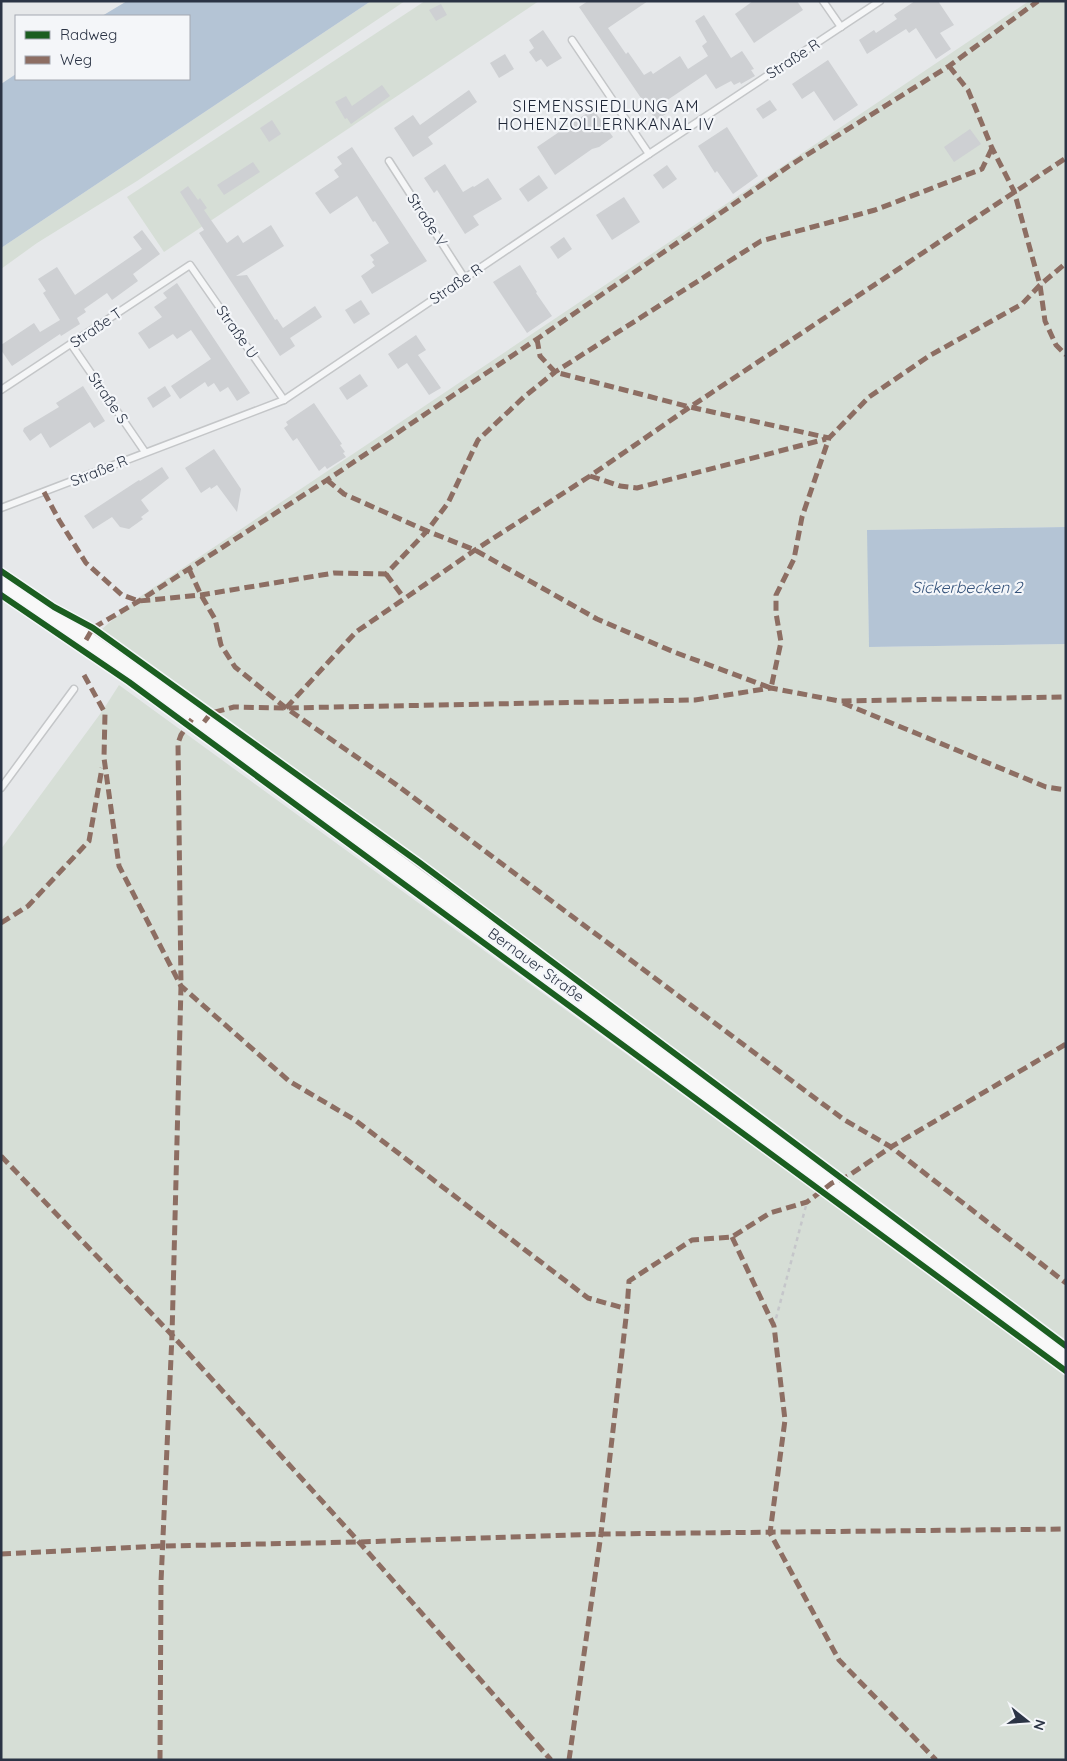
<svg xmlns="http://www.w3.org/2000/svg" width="1067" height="1761" font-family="Quicksand,sans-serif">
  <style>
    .green { fill: #d6ded6 }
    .water { fill: #b4c4d5 }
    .building { fill: #ced0d3 }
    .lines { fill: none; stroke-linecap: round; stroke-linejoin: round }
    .service-casing { stroke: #c4c6c8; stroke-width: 9 }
    .secondary-casing { stroke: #c4c6c8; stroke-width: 20 }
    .path { stroke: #c5c6ca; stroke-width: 2.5; stroke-dasharray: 4 4; stroke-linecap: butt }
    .service { stroke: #f5f6f7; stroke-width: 6 }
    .secondary { stroke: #f8f8f8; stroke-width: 18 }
    .quiet { stroke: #8d6e63; stroke-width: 5; stroke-dasharray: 10 5; stroke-linecap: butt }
    .cycleway-casing { stroke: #f4f6f9; stroke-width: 9 }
    .cycleway { stroke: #1b5e20; stroke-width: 6 }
    .labels { text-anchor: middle; stroke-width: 4.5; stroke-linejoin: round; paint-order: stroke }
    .street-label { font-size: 15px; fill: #2b3445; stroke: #f4f6f9 }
    .neighbourhood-label { font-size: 16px; letter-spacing: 1px; fill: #1d2536; stroke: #f4f6f9 }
    .water-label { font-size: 16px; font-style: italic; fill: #34527a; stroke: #f4f6f9 }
  </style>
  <rect width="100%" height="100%" fill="#e6e8ea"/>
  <g class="green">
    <path d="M371,1H405L137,181L37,243L1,269V248Z"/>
    <path d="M425,1H539L164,252L127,197Z"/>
    <path d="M1029,1H1066V527L868,530L869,647L1066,644V1340L102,629L138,598Z"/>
    <path d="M119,685L1066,1374V1760H1V849L103,710Z"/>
  </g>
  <g class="water">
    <path d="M127,1H371L1,248V84L16,74V79H189V16H102Z"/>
    <path d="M1066,527V644L869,647L867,530Z"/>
  </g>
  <g class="building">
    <path d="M588,1H648L608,28L626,54L628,52L644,75L651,71L653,74L680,56L688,69L708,56L702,46L707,42L695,21L704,15L731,58L742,51L754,69L751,70L755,76L741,84L740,82L734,85L731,81L716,89L706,74L663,103L669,112L656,120L579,7Z"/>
    <path d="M753,1H797L803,10L754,43L735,14Z"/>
    <path d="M915,1H938L954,25L940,33L951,49L936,59L916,28L909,33L906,29L867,54L859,40L874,30L876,33L897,19L894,15Z"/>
    <path d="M441,4L447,15L436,21L429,10Z"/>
    <path d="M543,30L562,58L547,67L541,59L536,62L529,52L534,48L529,40Z"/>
    <path d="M505,54L514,69L499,78L490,63Z"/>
    <path d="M828,60L858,105L834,121L814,91L802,99L792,84Z"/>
    <path d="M382,85L390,96L351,124L347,118L345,119L335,102L346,96L352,106Z"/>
    <path d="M469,90L477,102L428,137L433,144L413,157L394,128L413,115L420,125Z"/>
    <path d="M770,100L777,110L763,119L756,109Z"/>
    <path d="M593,109L613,137L599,147L592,149L555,175L537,147Z"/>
    <path d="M272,120L281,134L269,142L260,128Z"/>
    <path d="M727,127L758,176L733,194L717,171L715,173L698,146Z"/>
    <path d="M970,129L981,144L954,162L944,147Z"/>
    <path d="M352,147L427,261L372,294L361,276L375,266L372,262L374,260L370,255L389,243L375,221L373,222L357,196L330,214L315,193L339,177L334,170L342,164L337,157Z"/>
    <path d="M253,162L260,172L224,195L217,185Z"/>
    <path d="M445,164L463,192L473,186L474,187L488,178L502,199L473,216L479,225L465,234L437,190L434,193L424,178Z"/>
    <path d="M667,165L677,179L663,189L653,175Z"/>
    <path d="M539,175L548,188L528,202L519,189Z"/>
    <path d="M188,186L198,200L200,198L207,208L204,210L227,243L238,235L243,243L271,225L284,246L236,276L247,275L275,320L277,319L283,328L315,306L322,317L290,338L295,346L280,356L199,233L204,230L180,192Z"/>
    <path d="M624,197L640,222L612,240L596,215Z"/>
    <path d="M142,230L160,254L133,274L138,281L112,300L107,293L84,309L86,312L77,318L80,324L61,336L60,334L12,366L1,350V345L34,323L40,332L60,320L43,293L46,291L38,279L57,267L75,295L142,249L133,237Z"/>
    <path d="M564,237L572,249L558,259L550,247Z"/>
    <path d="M520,265L537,292L536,293L552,316L527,333L493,282Z"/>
    <path d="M177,283L250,393L237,401L228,387L220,392L214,383L208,387L205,382L180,399L171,386L211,359L191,330L177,339L173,334L149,349L138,333L162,317L154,307L167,298L163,293Z"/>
    <path d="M361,300L370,314L354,324L345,310Z"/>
    <path d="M416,335L426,350L418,355L441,388L429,395L407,363L398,369L388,354Z"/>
    <path d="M360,374L368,386L347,400L339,388Z"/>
    <path d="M83,386L105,421L94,428L90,422L50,448L41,433L30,441L23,431L24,428L59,407L56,403Z"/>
    <path d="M165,386L171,396L153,408L147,398Z"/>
    <path d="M314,403L342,444L340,445L345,452L343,453L346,457L327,469L325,466L319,471L297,438L293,441L284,428L288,425L286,422Z"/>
    <path d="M214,449L241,489L237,512L217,485L211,489L210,487L201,493L185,468Z"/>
    <path d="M162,467L169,478L141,500L149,511L141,517L143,519L129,529L120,527L112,517L93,529L84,516L139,480L140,481Z"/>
  </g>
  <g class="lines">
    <defs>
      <g id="service">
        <path d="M823,1L841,27"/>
        <path d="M572,40L649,154"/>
        <path d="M389,161L465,279"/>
        <path d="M71,344L145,452"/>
        <path d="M1,390L190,265L284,400"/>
        <path d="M1,508L284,400L649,154L880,1"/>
        <path d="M1,788L74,689"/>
      </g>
      <path id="secondary" d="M1,583L86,640L225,737L1066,1356"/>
    </defs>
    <use href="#service" class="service-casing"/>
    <use href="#secondary" class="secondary-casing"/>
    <path class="path" d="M774,1326L807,1202"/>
    <use href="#service" class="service"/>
    <use href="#secondary" class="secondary"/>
    <g class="quiet">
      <path d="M949,66L968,90L992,148L1014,191L1040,285L1045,321L1056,345L1066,355"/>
      <path d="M537,339L540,356L555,372L690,407L829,438"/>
      <path d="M590,476L620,486L637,488L826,439"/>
      <path d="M327,480L344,494L427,531L448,503L478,440L524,397L555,372L761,241L875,210L982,169L992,148"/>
      <path d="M44,492L59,520L86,563L122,595L139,601L201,595L334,573L386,574L427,531L475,550L597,619L674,652L771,688L781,642L776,613V595L794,559L802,517L829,438L869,397L929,356L1022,304L1040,285L1066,263"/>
      <path d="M189,569L201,595L215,619L221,645L235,667L286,708L394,783L843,1119L891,1147L1066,1283"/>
      <path d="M386,574L404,598"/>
      <path d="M86,640L93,628L139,601L327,480L537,339L789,166L949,66L1038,1"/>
      <path d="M84,675L105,713L104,758L119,866L181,986L289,1081L355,1120L588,1298L627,1309"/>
      <path d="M843,703L1046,787L1066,790"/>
      <path d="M286,708L356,632L475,550L590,476L690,407L1066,158"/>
      <path d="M204,722L211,713L234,707L286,708L695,700L771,688L839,701L1066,697"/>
      <path d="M1,923L28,906L89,841L102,768"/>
      <path d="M1,1156L172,1335L359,1542L551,1760"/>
      <path d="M732,1237L774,1326L785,1420L770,1533L839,1660L936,1760"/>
      <path d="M1,1554L163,1546L359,1542L601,1534L1066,1529"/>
      <path d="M160,1760L161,1582L172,1335L181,986L178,743L181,735L194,716"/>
      <path d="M569,1760L601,1534L627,1309L629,1281L692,1240L732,1237L770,1213L807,1202L832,1183L848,1176L891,1147L1066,1044"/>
    </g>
    <defs>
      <g id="cycleway">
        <path d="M1,571L54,607L93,628L420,863L1066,1346"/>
        <path d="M1,595L129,682L1066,1371"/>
      </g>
    </defs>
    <use href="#cycleway" class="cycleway-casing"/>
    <use href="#cycleway" class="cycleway"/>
  </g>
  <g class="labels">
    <g class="street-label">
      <text transform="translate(793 59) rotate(-33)" y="5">Straße R</text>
      <text transform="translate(427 220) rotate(57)" y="5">Straße V</text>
      <text transform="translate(456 284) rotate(-34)" y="5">Straße R</text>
      <text transform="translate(96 328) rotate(-34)" y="5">Straße T</text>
      <text transform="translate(237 332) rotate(55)" y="5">Straße U</text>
      <text transform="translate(108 398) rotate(56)" y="5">Straße S</text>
      <text transform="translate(99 471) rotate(-22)" y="5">Straße R</text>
      <text transform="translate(536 965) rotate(36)" y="5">Bernauer Straße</text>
    </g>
    <g class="neighbourhood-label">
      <text x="606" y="112">SIEMENSSIEDLUNG AM<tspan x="606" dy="18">HOHENZOLLERNKANAL IV</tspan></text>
    </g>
    <g class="water-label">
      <text x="967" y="593">Sickerbecken 2</text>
    </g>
  </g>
  <rect width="1067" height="1761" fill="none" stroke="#2b3445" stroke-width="5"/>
  <rect x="15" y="15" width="175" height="65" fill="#f4f6f9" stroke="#a4a8b1"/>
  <rect x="25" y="31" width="25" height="8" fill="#1b5e20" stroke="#a4a8b1"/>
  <text x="60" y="40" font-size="15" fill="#2b3445">Radweg</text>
  <rect x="25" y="56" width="25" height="8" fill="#8d6e63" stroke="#a4a8b1"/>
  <text x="60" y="65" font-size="15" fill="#2b3445">Weg</text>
  <g transform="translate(1027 1721) rotate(107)" stroke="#f4f6f9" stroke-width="4" paint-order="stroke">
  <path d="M0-4L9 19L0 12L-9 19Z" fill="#2b3445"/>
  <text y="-8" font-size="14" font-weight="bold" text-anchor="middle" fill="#2b3445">N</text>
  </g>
</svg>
